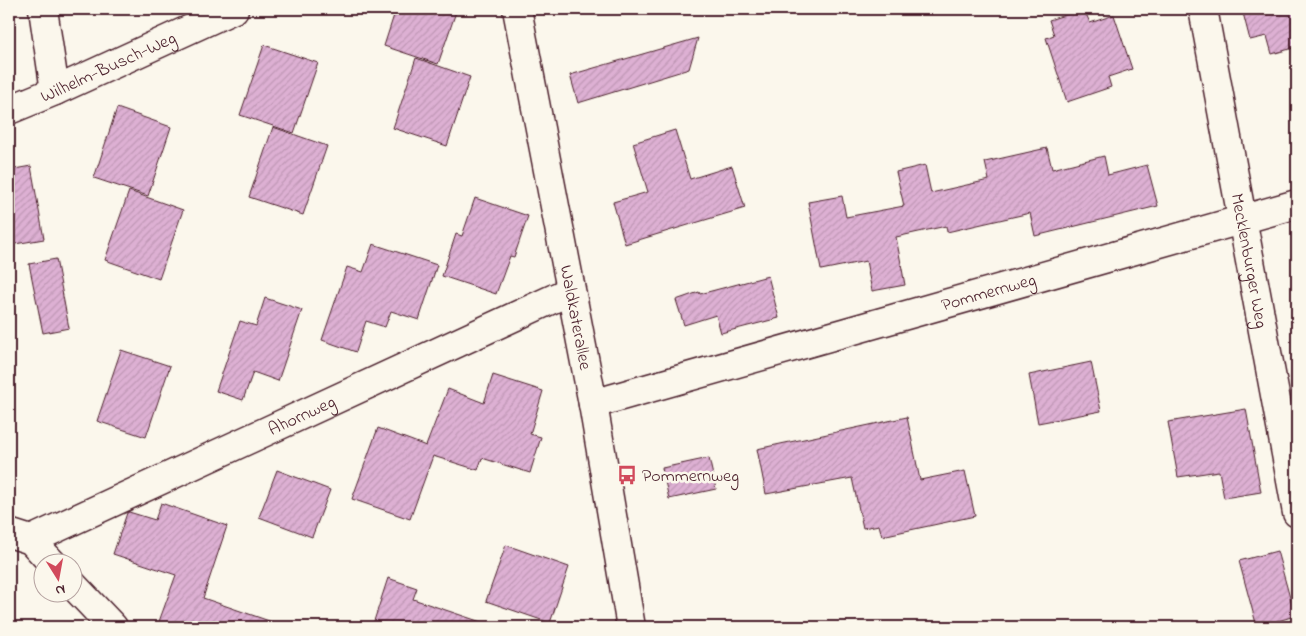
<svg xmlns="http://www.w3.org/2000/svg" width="1306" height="636" font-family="'Indie Flower',sans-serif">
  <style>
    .building { fill: url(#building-hatch); stroke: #4a1f2b }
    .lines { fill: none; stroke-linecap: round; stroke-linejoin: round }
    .street-casing { stroke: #4a1f2b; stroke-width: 31 }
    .street { stroke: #fbf7ec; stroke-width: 28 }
    .labels { text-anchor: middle; stroke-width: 5; stroke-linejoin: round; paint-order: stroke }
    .street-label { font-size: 18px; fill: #4a1f2b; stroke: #fbf7ec }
    .poi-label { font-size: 18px; fill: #4a1f2b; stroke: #fbf7ec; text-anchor: start }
  </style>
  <defs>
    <pattern id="building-hatch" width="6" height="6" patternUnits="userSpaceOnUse" patternTransform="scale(1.25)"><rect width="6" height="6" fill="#ddb0d3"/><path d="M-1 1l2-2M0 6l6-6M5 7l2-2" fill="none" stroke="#bf97b5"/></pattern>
  </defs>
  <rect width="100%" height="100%" fill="#fbf7ec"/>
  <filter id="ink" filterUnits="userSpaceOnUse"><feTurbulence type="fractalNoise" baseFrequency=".02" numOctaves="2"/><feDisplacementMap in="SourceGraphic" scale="10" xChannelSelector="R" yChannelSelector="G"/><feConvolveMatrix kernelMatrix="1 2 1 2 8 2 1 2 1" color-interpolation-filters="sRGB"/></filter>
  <g filter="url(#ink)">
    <g class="building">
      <path d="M396,9H457L438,64L384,46Z"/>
      <path d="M1084,9L1090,23L1114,15L1132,69L1108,77L1111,87L1067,102L1046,38L1054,35L1049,20Z"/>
      <path d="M1242,9H1297V47L1272,54L1267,36L1250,40Z"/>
      <path d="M698,38L689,69L578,103L570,75Z"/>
      <path d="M264,45L318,63L294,133L240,115Z"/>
      <path d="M416,58L470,77L447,146L393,128Z"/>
      <path d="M117,108L171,127L148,196L94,178Z"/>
      <path d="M273,127L327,146L303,215L249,197Z"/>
      <path d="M675,130L690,179L732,166L745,208L625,244L613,202L648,192L633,143Z"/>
      <path d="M1047,148L1052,169L1104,156L1108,175L1147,165L1158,206L1035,236L1030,213L947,232L946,226L896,237L905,285L872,291L866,261L821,270L808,202L842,196L846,217L904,206L896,172L925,165L931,193L989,180L985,162Z"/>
      <path d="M31,166L44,239L9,245V170Z"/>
      <path d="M129,191L183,210L159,279L105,260Z"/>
      <path d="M475,198L528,216L514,257L510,256L496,294L442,276L456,234L462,236Z"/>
      <path d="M373,244L437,265L419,320L391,311L385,327L366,321L356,352L322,340L347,267L363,272Z"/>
      <path d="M56,259L69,328L43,333L29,264Z"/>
      <path d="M768,276L779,318L721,333L716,315L684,325L676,300L699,292L700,294Z"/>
      <path d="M265,298L302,310L278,381L253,372L243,400L216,391L240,321L256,326Z"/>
      <path d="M121,350L170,366L146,437L97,421Z"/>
      <path d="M1091,362L1101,411L1038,423L1029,375Z"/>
      <path d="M493,375L543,391L530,434L541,437L530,473L482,458L478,470L433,456L410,519L352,499L378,428L426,446L448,389L484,403Z"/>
      <path d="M1246,409L1261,492L1224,498L1219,471L1178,477L1168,422Z"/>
      <path d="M907,417L920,480L965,471L975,516L882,536L879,525L863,528L852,478L766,494L757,449Z"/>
      <path d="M709,458L716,489L669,499L662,468Z"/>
      <path d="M277,470L330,490L312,537L259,517Z"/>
      <path d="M161,503L227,526L203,598L275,623L274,627H157L176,575L113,554L127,513L129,512L155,520Z"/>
      <path d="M506,545L569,567L550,623L486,601Z"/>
      <path d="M1277,551L1295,616L1257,627L1239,561Z"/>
      <path d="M388,578L417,588L413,599L484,623L483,627H372Z"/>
    </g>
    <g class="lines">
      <defs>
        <g id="street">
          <path d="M43,9L55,91"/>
          <path id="s1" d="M517,9L593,404L631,627"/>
          <path id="s2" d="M1203,9L1297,513"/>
          <path id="s3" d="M9,110L55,91L234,9"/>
          <path id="s4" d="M593,404L1297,204"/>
          <path d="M9,533L31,540L53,564"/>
          <path id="s5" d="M31,540L570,291"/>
          <path d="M72,584L113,627"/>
        </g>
      </defs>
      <use href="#street" class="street-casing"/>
      <use href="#street" class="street"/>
    </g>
  </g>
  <defs>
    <symbol id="bus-bare" viewBox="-9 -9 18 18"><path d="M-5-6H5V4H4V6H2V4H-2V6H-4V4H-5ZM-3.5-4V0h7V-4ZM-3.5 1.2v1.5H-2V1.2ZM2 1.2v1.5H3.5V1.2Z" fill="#d1495b" stroke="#fbf7ec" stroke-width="2.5" paint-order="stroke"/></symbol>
  </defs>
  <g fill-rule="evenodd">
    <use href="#bus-bare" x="613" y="461" width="28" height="28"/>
  </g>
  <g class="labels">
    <g class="street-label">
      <text dy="6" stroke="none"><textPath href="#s3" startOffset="108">Wilhelm-Busch-Weg</textPath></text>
      <text dy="6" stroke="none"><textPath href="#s2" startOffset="256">Mecklenburger Weg</textPath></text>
      <text dy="6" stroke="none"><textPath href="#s4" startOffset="411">Pommernweg</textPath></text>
      <text dy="6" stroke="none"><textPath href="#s1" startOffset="314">Waldkaterallee</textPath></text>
      <text dy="6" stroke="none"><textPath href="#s5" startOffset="298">Ahornweg</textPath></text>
    </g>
    <g class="poi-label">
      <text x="642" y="481">Pommernweg</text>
    </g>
  </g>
  <rect width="1306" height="636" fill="none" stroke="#fbf7ec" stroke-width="30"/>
  <rect x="15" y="15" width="1276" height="606" fill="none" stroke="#4a1f2b" stroke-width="2" filter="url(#ink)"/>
  <g transform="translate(58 578) rotate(169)"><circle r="24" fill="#fbf7ec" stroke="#b4a19f"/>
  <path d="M0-4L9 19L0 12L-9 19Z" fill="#d1495b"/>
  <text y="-8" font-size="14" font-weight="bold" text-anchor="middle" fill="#4a1f2b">N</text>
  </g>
</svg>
